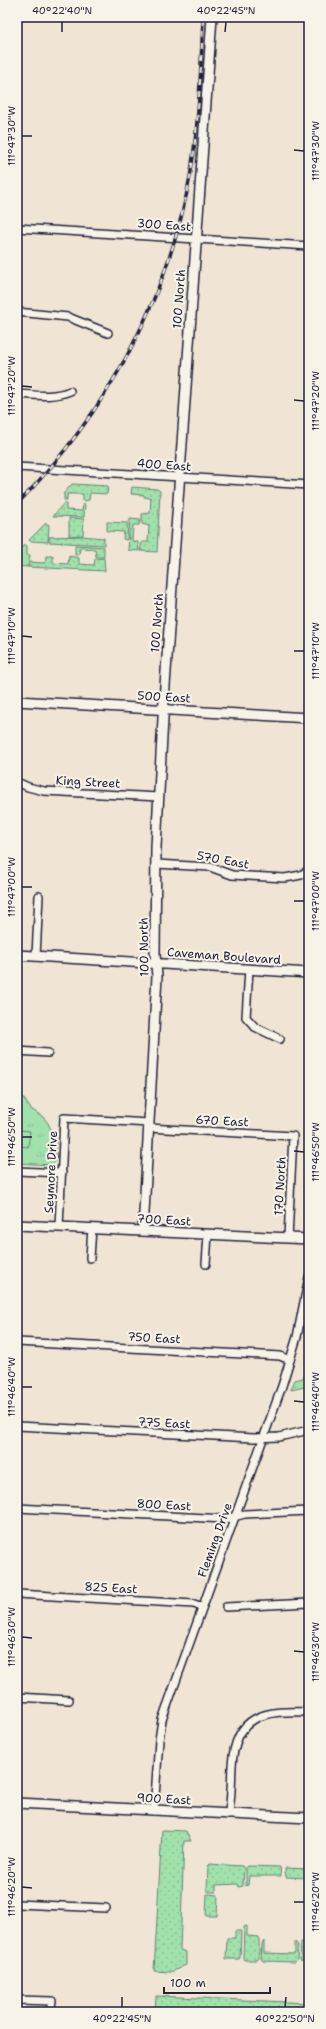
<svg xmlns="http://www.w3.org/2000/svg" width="326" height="2029" font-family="'Shantell Sans',sans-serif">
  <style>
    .grass { fill: url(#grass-dots); stroke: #628274 }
    .park { fill: url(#park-tufts); stroke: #628274 }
    .garden { fill: #a1e2ac; stroke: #628274 }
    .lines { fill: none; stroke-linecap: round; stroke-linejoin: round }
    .minor-casing { stroke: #22223b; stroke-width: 10 }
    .tertiary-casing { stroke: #22223b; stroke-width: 12 }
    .minor { stroke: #f7f3e8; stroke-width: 7 }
    .tertiary { stroke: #f7f3e8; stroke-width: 9 }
    .rail-casing { stroke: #22223b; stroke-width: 3.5 }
    .rail { stroke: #f7f3e8; stroke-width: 2; stroke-dasharray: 6; stroke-linecap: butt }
    .ticks { fill: none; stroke: #22223b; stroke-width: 1.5 }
    .labels { text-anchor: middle; stroke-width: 4; stroke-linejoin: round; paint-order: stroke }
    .street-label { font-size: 12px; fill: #22223b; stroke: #f7f3e8 }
    .neatline { fill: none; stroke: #22223b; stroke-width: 1.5 }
    .ticks-label { font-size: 10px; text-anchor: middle; fill: #22223b }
  </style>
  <defs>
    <pattern id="grass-dots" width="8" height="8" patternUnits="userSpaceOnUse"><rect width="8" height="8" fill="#a1e2ac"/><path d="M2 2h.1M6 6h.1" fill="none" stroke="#8ac295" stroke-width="1.8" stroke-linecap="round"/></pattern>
    <pattern id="park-tufts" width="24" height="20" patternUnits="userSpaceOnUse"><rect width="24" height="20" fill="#a1e2ac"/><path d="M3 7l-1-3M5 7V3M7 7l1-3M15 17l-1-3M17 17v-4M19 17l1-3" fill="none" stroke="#8ac295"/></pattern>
  </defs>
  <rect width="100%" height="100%" fill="#f0e5d4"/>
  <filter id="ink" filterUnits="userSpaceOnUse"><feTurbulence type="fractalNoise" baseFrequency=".025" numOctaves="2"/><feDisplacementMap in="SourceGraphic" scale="8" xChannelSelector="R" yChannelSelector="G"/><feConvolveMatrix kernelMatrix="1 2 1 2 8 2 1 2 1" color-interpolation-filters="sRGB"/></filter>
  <g filter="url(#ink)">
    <g class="grass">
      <path d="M72,484L108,486L107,494L90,493L89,500L83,501V494H67V500H64V494H63Z"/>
      <path d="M132,487L157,489L160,491L157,552L140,551L142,542H148L149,526L142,524V514L150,513L151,498L144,497V495L131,494Z"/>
      <path d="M64,503H66V510L82,511L83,504L85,505L84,517L53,516Z"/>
      <path d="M69,518L84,519L83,535L69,536Z"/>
      <path d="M130,519L141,520L139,525H133L132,541L138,542L139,551L128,550Z"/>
      <path d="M107,522L128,523L127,540L123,539L124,532L107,531Z"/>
      <path d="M46,523L49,525L48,542L30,541L29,540Z"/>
      <path d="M82,536L104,538V545L49,542V537Z"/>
      <path d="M75,545L104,547V557H96L95,549L80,548L79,555H75Z"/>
      <path d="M46,556H53V563L68,564L69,556L79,558V564L94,565L95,559L104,558L105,571L28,567L29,562L45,563Z"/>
      <path d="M162,1830L186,1831L191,1841H184L180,1950L186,1952V1965L171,1972L154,1971Z"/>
      <path d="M210,1864L242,1866L244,1868L243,1886L239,1887L238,1884L216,1885V1892H209L207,1890L208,1866Z"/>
      <path d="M248,1866L280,1867L281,1876H249L248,1885L246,1886V1868Z"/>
      <path d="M286,1868L309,1869V1878L286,1877L285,1869Z"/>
      <path d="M207,1894L218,1895L217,1916H206Z"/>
      <path d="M247,1926V1936L259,1937V1958L257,1960H244L243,1958L244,1927Z"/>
      <path d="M235,1931H241L240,1958L238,1959H226L227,1938H235Z"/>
      <path d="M264,1941V1953L295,1954V1942L298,1945L297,1960L295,1962L263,1961L261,1959L262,1944Z"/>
      <path d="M301,1942H309V1962L300,1960Z"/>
      <path d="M156,1996L309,2003V2012H155Z"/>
    </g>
    <g class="park">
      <path d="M24,545L27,546V555H30L28,567L17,566V552Z"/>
      <path d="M19,1092L31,1109L43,1117L48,1123L56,1141L55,1162L51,1165L17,1163V1093Z"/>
      <path d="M309,1360V1386L291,1390L295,1380L303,1378Z"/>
    </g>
    <path class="garden" d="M17,1130L30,1131L28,1147L17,1146Z"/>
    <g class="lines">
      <defs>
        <g id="minor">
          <path d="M17,228L309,246"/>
          <path d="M17,312L68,317L108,333"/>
          <path d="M17,394C35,395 53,398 70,391"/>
          <path d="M17,467L309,485"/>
          <path d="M17,782L28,787L44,791L159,797"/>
          <path d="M156,864L210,867L232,875L285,878L301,875L309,870"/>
          <path d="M36,956L39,896"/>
          <path d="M249,969L246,1017L255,1027L280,1039"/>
          <path d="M17,1051L48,1053"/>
          <path d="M148,1128L293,1136L288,1238"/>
          <path d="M17,1171L62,1173"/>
          <path d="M59,1227L64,1118L149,1123"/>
          <path d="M90,1258L92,1228"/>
          <path d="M206,1264L208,1234"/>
          <path d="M17,1342L280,1356L290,1360"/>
          <path d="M17,1426L254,1438L279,1437L309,1430"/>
          <path d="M17,1508L225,1519L245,1514L309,1511"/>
          <path d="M17,1594L194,1604L202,1607"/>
          <path d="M226,1607L309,1603"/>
          <path d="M17,1697L69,1700"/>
          <path d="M154,1811L159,1740L162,1720L282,1386L297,1337L309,1277"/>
          <path d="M228,1815C232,1799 231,1783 232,1766C235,1714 265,1710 309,1712"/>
          <path d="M17,1904L106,1908"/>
          <path d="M17,2000L52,2001L50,2012"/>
        </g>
        <g id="tertiary">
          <path d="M17,701L309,718"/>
          <path d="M17,955L309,973"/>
          <path d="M17,1225L309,1239"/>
          <path d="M143,1231L157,976L155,954L156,847L164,700L212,17"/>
          <path d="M17,1803L309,1818"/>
        </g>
      </defs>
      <use href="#minor" class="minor-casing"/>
      <use href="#tertiary" class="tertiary-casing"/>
      <use href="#minor" class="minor"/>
      <use href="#tertiary" class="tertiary"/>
      <defs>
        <path id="rail" d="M17,504C107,413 169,298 191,171C199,120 201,68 203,17"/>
      </defs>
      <use href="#rail" class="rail-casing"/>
      <use href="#rail" class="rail"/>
    </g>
  </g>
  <path class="ticks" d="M62,32V22M225,32L226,22M22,136H32M294,150L304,151M22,386L32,387M294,400L304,401M22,636L32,637M294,651H304M22,887H32M294,901H304M22,1137H32M294,1151L304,1152M22,1387H32M294,1401L304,1402M22,1637L32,1638M294,1651L304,1652M22,1887L32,1888M294,1902H304M122,2007V1997M285,2007L286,1997"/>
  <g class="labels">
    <g class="street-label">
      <text transform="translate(164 225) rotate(4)" y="4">300 East</text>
      <text transform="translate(179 299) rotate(-86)" y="4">100 North</text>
      <text transform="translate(164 465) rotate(4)" y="4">400 East</text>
      <text transform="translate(157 623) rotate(-86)" y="4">100 North</text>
      <text transform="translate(164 697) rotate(3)" y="4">500 East</text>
      <text transform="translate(88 782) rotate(3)" y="4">King Street</text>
      <text transform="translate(223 860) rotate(10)" y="4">570 East</text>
      <text transform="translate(144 947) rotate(-91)" y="4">100 North</text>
      <text transform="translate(224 956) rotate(4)" y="4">Caveman Boulevard</text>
      <text transform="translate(222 1121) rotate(3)" y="4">670 East</text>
      <text transform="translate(51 1172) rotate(-87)" y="4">Seymore Drive</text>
      <text transform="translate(280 1186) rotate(-87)" y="4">170 North</text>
      <text transform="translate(164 1220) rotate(3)" y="4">700 East</text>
      <text transform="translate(154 1338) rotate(3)" y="4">750 East</text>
      <text transform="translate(164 1423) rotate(3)" y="4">775 East</text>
      <text transform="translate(164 1505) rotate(3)" y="4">800 East</text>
      <text transform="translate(215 1540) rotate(-70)" y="4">Fleming Drive</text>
      <text transform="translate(111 1588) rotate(3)" y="4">825 East</text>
      <text transform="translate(164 1799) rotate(3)" y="4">900 East</text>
    </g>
  </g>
  <rect width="326" height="2029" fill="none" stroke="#f7f3e8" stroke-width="44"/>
  <path d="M164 1987v6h106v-6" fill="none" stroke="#22223b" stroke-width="2"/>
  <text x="170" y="1987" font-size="12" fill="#22223b" stroke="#f7f3e8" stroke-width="3" paint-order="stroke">100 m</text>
  <rect x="22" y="22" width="282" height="1985" class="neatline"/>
  <g class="ticks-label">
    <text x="62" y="14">40°22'40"N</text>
    <text x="226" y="14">40°22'45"N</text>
    <text transform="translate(11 136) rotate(-90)" y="4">111°47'30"W</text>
    <text transform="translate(315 151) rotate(-90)" y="4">111°47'30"W</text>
    <text transform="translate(11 386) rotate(-90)" y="4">111°47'20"W</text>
    <text transform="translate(315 401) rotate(-90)" y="4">111°47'20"W</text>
    <text transform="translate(11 636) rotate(-90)" y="4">111°47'10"W</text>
    <text transform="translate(315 651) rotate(-90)" y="4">111°47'10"W</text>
    <text transform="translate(11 887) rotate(-90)" y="4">111°47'00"W</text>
    <text transform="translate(315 901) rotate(-90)" y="4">111°47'00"W</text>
    <text transform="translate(11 1137) rotate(-90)" y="4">111°46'50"W</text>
    <text transform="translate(315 1152) rotate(-90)" y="4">111°46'50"W</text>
    <text transform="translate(11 1387) rotate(-90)" y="4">111°46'40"W</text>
    <text transform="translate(315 1402) rotate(-90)" y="4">111°46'40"W</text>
    <text transform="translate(11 1637) rotate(-90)" y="4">111°46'30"W</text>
    <text transform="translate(315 1652) rotate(-90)" y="4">111°46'30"W</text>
    <text transform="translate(11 1887) rotate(-90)" y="4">111°46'20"W</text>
    <text transform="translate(315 1902) rotate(-90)" y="4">111°46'20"W</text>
    <text x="122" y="2022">40°22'45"N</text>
    <text x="285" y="2022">40°22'50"N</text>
  </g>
</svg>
